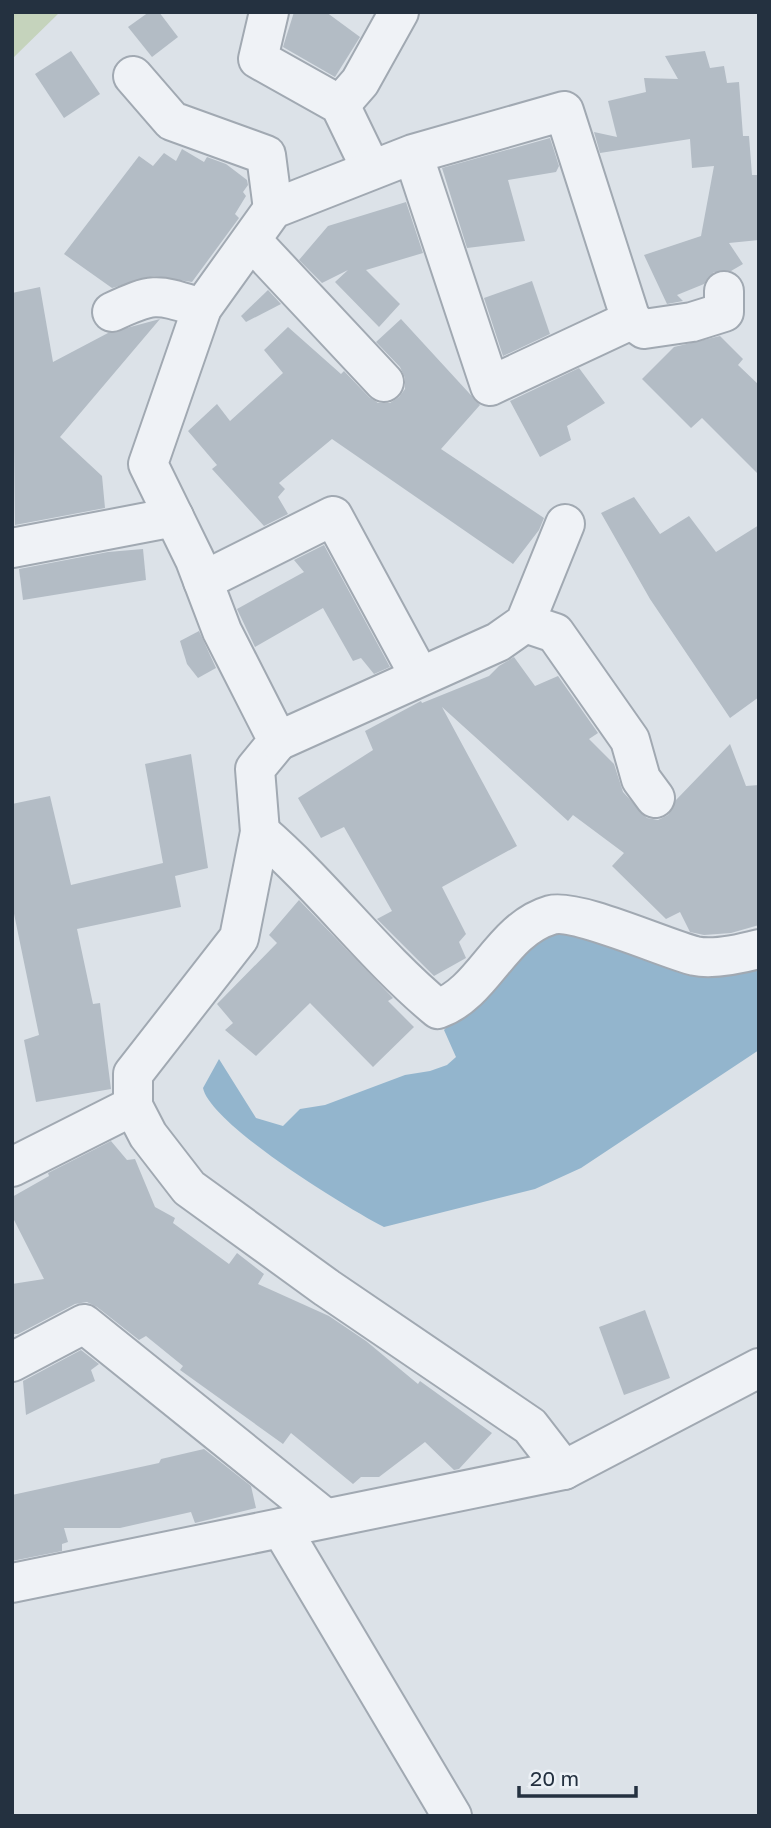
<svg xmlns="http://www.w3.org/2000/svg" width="771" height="1828" font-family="'Golos Text',sans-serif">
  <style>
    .green { fill: #c5d3bc }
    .water { fill: #93b5cd }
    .building { fill: #b3bcc5 }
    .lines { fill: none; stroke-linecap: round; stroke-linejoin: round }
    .minor-casing { stroke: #a1a9b2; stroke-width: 42 }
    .minor { stroke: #eff2f6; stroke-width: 38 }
  </style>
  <rect width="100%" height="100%" fill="#dce2e8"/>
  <path class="green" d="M12,12H60L12,59Z"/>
  <path class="water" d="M546,930L759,966V1050L581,1168L535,1189L384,1227C347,1208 211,1125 203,1088L219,1059L256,1118L283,1126L300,1109L325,1105L405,1075L430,1071L447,1065L456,1057L444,1030L516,952Z"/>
  <g class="building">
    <path d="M149,12H159L178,37L152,57L128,27Z"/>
    <path d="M294,12H326L360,37L335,77L283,47Z"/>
    <path d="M71,51L100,94L64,118L35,74Z"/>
    <path d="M705,51L710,68L724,66L727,83L739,82L743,136H749L752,175H759V240L729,243L743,264L731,271L714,272L704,284L677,295L683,301L667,304L644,255L701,236L714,166L692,168L690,139L600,153L594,132L617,137L608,101L646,92L644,78L678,79L665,56Z"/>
    <path d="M550,138L559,166L556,172L508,180L525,241L467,248L442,168Z"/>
    <path d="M182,149L204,162L207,157L226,164L247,180L248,185L243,192L246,196L235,214L239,218L192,282L154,276L112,288L64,254L139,156L153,166L164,153L176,161Z"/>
    <path d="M406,202L423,253L366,270L400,304L379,327L335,282L348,270L322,283L299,260L328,226Z"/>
    <path d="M532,281L550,334L503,356L484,298Z"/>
    <path d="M40,287L53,362L108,333L160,319L60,437L102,476L105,508L15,525L12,293Z"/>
    <path d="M268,290L281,304L246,322L241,316Z"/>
    <path d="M401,319L480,405L441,449L544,518L539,530L513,564L332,439L279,483L285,489L278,497L288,514L264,526L212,469L217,465L188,431L217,404L230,421L283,373L264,350L288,327L341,374L344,371L369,397L378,403H390L399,397L405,389V378L400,367L376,342Z"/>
    <path d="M720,336L743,359L738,365L759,385V475L702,418L691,428L642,379L674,347Z"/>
    <path d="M579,368L605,403L567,426L571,440L540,457L510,401Z"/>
    <path d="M634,497L660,534L689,516L716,552L759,525V697L730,718L650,599L601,513Z"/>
    <path d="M324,545L390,667L374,674L361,658L353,661L323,608L255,647L237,609L304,572L294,560Z"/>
    <path d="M143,549L146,580L23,600L19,569L108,552Z"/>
    <path d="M199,631L216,668L198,678L187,664L180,641Z"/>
    <path d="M514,657L535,686L558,676L598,733L589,739L614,764L623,792L647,818L658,820L668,815L676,800L730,744L746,786L759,785V925L731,933L704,935L690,932L680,912L666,919L612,866L624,853L573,815L568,821L442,707L517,846L442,887L466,934L459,942L466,958L434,976L377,919L392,911L344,827L321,838L298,798L373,750L365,731L421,701L422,703L489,676L499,666Z"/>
    <path d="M191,754L208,868L175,876L181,907L77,929L93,1004L100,1003L111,1089L36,1102L24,1040L39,1035L12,904V804L50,796L71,885L163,863L145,764Z"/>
    <path d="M299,900L393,998L388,1001L414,1027L373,1067L310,1003L256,1056L225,1030L233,1023L217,1004L277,943L269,935Z"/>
    <path d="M111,1141L127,1160L135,1159L155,1207L175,1218L173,1223L229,1264L237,1253L264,1274L258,1284L329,1316L366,1341L418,1384L420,1381L492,1433L459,1469L454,1470L425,1442L379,1477H361L353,1484L291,1433L283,1444L180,1370L183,1366L146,1336L139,1340L97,1307L87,1302L75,1304L18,1334H12V1284L44,1279L12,1216V1197L49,1176L48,1173Z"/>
    <path d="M645,1310L670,1378L624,1395L599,1327Z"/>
    <path d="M81,1350L99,1364L91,1370L95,1381L26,1415L23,1381Z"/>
    <path d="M204,1449L251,1486L256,1508L195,1523L191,1512L120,1528H64L68,1542L62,1544V1551L12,1561V1495L159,1463L161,1459Z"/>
  </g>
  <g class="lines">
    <defs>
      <g id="minor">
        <path d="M269,12L258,59L340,105L371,169"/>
        <path d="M133,76L172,121L266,155L273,209"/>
        <path d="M340,105L360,82L399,12"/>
        <path d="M413,154L490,386L631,320L564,111L413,154L273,209L202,308L148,464L195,560L222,631L278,741L255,769L260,832L239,938L133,1074V1106L148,1135L189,1188L327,1288L530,1426L564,1470"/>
        <path d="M252,241L384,382"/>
        <path d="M112,312C155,292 156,294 202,308"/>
        <path d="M631,320L644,329L692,322L724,312V291"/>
        <path d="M12,548L174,517"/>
        <path d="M203,581L333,516L419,675"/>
        <path d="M525,623L555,633L630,740L641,779L655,798"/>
        <path d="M278,741L498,642L525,623L565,524"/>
        <path d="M260,832C324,887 373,955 438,1009C485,992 500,930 551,915C576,908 666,949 695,956C714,960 740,954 759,949"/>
        <path d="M12,1167L133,1106"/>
        <path d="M12,1362L84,1324L325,1518"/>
        <path d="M281,1528L452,1816"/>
        <path d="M12,1583L564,1470L759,1368"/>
      </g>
    </defs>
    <use href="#minor" class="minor-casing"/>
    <use href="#minor" class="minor"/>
  </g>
  <rect width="771" height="1828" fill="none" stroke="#243140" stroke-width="28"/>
  <path d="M519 1786v10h117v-10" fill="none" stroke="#243140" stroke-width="3.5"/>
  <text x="530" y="1786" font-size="21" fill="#243140" stroke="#ecf1f6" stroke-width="5" paint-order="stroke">20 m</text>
</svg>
